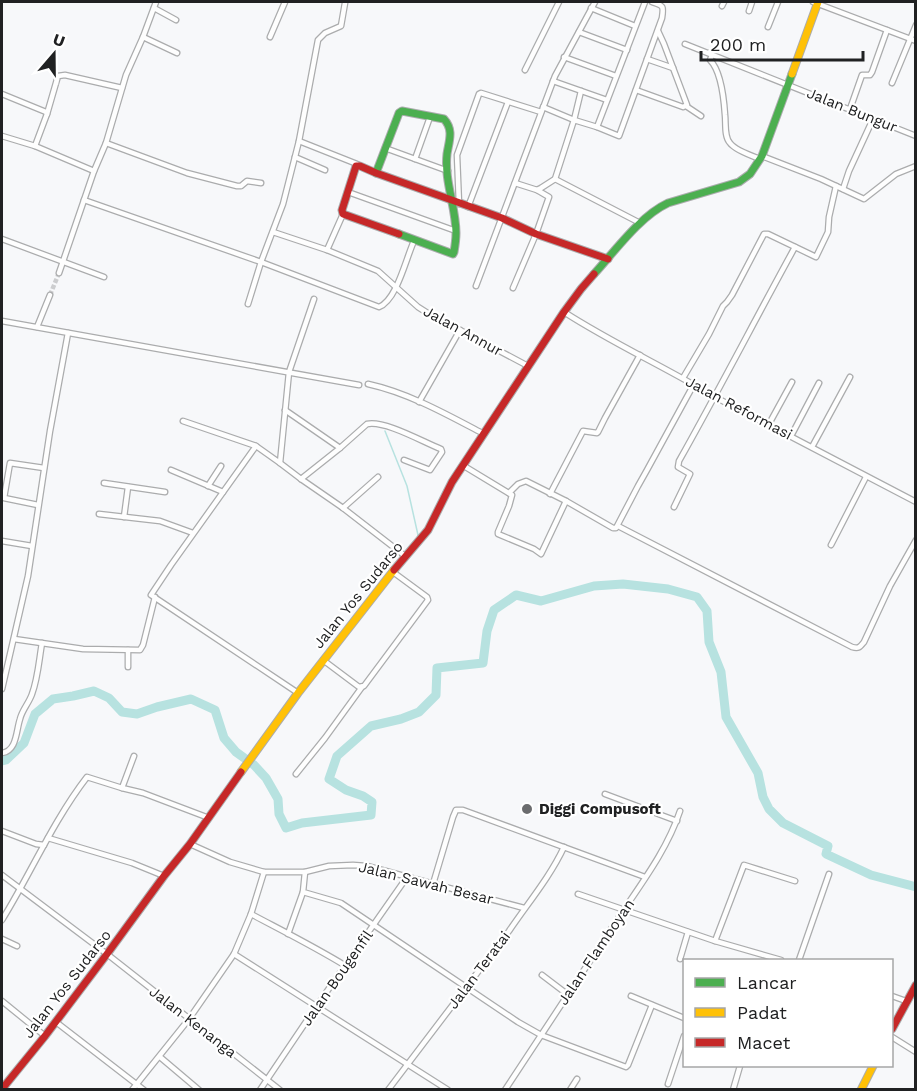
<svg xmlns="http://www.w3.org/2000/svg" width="917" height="1091" font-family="'Work Sans',sans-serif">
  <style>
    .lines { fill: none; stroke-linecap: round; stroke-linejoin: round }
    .stream { stroke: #b7e2e0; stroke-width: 1.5 }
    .river { stroke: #b7e2e0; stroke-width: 9 }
    .street-tunnel { stroke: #cccdcf; stroke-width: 4.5; stroke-dasharray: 4.5 2; stroke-linecap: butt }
    .street-casing { stroke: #abacad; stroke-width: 7 }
    .fast-casing { stroke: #abacad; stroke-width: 9 }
    .slow-casing { stroke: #abacad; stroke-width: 9 }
    .jam-casing { stroke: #abacad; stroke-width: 9 }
    .street { stroke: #fefefe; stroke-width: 4.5 }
    .fast { stroke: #4caf50; stroke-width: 7 }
    .slow { stroke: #ffc107; stroke-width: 7 }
    .jam { stroke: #c62828; stroke-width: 7 }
    .poi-dot { fill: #6b6c6e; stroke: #fff; stroke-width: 2 }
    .labels { text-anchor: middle; stroke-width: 4.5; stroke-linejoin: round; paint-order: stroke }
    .street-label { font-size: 15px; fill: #202122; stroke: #fff }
    .poi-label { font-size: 15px; font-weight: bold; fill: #202122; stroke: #fff; text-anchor: start }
  </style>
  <rect width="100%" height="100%" fill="#f7f8fa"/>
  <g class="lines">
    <path class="stream" d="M385,431L407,486L418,535"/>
    <path class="river" d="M2,761L6,760L24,743L35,714L53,699L73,696L94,691L109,698L122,712L137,714L157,707L191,699L215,710L224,738L236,752L254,765L266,778L278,799L279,814L286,828L302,823L371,815L372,802L363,796L346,790L329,779L337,756L371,726L401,719L419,712L436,695L437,668L483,663L487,631L494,610L516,595L541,601L594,586L623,584L668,589L697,597L707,611L709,642L721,672L726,717L758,773L763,797L769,809L783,823L828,846L826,854L871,875L916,887"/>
    <path class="street-tunnel" d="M50,295L59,273"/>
    <defs>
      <g id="street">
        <path d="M813,2L916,41"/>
        <path d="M722,6L724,2"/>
        <path d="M154,8L176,20"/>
        <path d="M591,8L635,26"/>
        <path d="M749,11L752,2"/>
        <path d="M768,27L778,2"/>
        <path d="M579,32L627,50"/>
        <path d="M143,37L177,53"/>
        <path d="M270,37L285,2"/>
        <path d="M685,44L916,136"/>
        <path d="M712,55L710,60C721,71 724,100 725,115C726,123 724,137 730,143C735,150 752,156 760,159"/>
        <path d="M564,57L616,76"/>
        <path d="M647,59L673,68"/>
        <path d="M525,70L559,2"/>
        <path d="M553,81L607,100"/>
        <path d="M892,83L916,25"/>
        <path d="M636,90L683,107L687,105L664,44L658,31"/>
        <path d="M2,94L46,112L47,114L35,146"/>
        <path d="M686,106L701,116"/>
        <path d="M543,107L574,120L581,91"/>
        <path d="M850,109L862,75H870L872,72L887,30"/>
        <path d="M47,114L58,76L65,75L122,88"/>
        <path d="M597,127L645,2"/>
        <path d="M2,136L35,146L94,171"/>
        <path d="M299,141L357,164"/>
        <path d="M106,143L187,173L237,186H241L247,181L261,183"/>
        <path d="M385,148L448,171"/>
        <path d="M762,156L821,179L864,199L896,174L916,166"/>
        <path d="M295,157L325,170"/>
        <path d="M415,159L430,117"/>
        <path d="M555,179L640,223"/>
        <path d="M515,183L537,190L541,188L555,179L574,120L597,127L619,136L662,18C664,5 663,6 652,2"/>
        <path d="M843,189L849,171L873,119"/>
        <path d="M348,192L456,231"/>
        <path d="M84,200L261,262L379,307C397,300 406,258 414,241"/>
        <path d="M459,204L457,155L479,94L481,93L541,112"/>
        <path d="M468,207L508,102"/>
        <path d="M273,232L327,250L378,271L418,307L429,314L442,322L460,330L528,366"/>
        <path d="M2,239L104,277"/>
        <path d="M327,250L343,214"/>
        <path d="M59,273L94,171L106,143L126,75L143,37L156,2"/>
        <path d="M476,286L555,76L595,2"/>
        <path d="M513,288L536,234L549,197L537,190"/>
        <path d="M314,299L289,372L280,463L301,479L343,508L405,556"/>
        <path d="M248,304L261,262L283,204L299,141L318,40L325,33L341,26L345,3"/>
        <path d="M564,312C612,343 665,367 715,397L916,502"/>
        <path d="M2,321L359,385"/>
        <path d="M37,327L50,295"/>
        <path d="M683,378L709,334L723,306L727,302L732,295L764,234H768L816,257L828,232L829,217L836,186"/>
        <path d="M368,384C409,393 448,415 484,434"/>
        <path d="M419,402L460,330"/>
        <path d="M285,410L340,448L301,479"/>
        <path d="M183,421L256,446L280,463"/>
        <path d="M769,424L792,382"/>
        <path d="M791,436L819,383"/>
        <path d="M256,446L171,565L151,595L298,693"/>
        <path d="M812,447L850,377"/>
        <path d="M340,448L367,424C385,420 423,442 441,449L442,452L430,470L404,460"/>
        <path d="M464,466L512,495L509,506L498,532V534L534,549L541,554L566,501"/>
        <path d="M171,470L223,492"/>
        <path d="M104,483L165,492"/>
        <path d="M208,486L221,466"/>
        <path d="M509,493L518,484L526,481L566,501L613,528H616L638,486L647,470L694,384"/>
        <path d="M550,494L583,431L597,433L598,432L605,418L640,355"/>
        <path d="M38,505L4,498L10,463L44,468"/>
        <path d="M674,507L690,474L678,467L679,461C719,390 756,318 795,247"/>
        <path d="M343,508L378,477"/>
        <path d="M99,514L160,521L193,533"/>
        <path d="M124,517L128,487"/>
        <path d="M618,526L852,647C859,649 860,647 864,642L890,586L916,540"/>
        <path d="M2,541L32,546"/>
        <path d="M831,545L866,477"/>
        <path d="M14,639L83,649L140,650L143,645L155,597"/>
        <path d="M323,660L359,687L364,686L428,600L427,597L393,572"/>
        <path d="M128,667V650"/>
        <path d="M2,689L28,576L50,431L68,333"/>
        <path d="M2,753C17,751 16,731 20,719C22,710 29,703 32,694C38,678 39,660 42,643"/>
        <path d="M134,756L122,788L143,793L209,818"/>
        <path d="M296,774L325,738L362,687"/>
        <path d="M605,794L677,821"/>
        <path d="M2,831L36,844L44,845"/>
        <path d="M48,838L132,863L164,876"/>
        <path d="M190,844L230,862L264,872H305L329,866L353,865L367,866L524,908"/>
        <path d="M305,872L303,892L341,903L518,1022L541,1035L626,1067L628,1065L652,1005"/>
        <path d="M2,875L107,954L280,1090"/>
        <path d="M433,884L453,817L456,810H463L645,877"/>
        <path d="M578,894L715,941L781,960"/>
        <path d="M251,914C283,931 315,947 346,966"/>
        <path d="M2,920C31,873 53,821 87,777L122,788"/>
        <path d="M288,934L303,892"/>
        <path d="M2,939L17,946"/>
        <path d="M715,941L744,865L795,881"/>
        <path d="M234,954L448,1090"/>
        <path d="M680,959L688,932"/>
        <path d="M799,960L829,874"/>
        <path d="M542,975L567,994"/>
        <path d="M631,996L684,1018"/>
        <path d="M892,996L906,1001"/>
        <path d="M2,1001L45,1036"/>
        <path d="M56,1022L144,1090"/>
        <path d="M892,1037L916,1052"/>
        <path d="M160,1057L199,1090"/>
        <path d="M668,1084L684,1036"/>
        <path d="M132,1090L189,1019L234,954L251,914L264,872"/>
        <path d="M260,1090L316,1007L407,877"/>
        <path d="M388,1090L509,931C528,903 550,877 564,847"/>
        <path d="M505,1090C541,1035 577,980 613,926C637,889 666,853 680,811"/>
        <path d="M570,1090L577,1079"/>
        <path d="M733,1090L740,1066"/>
      </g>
      <g id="fast">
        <path d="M376,173L399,113L402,111L444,119C454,130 449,141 447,154C444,181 456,207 456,233C456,240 455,246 454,252L453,254L399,234"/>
        <path d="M594,274C615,251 640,216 668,203L739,182L750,174L762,156L792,74"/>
      </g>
      <g id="slow">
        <path d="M792,74L818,2"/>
        <path d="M241,772L298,693L394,570"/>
        <path d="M861,1090L873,1066"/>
      </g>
      <g id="jam">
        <path d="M399,234L343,214L342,210L356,166H360L376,173L502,218L536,234L608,259"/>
        <path d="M394,570L428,530L452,482L564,312L581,289L594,274"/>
        <path d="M892,1029L916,985"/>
        <path d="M2,1089L45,1036L107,954L164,876L190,844L241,772"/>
      </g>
    </defs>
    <use href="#street" class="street-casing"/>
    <use href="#fast" class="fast-casing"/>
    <use href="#slow" class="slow-casing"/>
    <use href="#jam" class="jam-casing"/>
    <use href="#street" class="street"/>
    <use href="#fast" class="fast"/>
    <use href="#slow" class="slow"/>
    <use href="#jam" class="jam"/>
  </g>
  <circle class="poi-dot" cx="527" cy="809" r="6"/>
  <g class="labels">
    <g class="street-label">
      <text transform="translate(852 110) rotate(22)" y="5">Jalan Bungur</text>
      <text transform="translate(463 331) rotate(29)" y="5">Jalan Annur</text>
      <text transform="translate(739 408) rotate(28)" y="5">Jalan Reformasi</text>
      <text transform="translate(358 595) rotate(-51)" y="5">Jalan Yos Sudarso</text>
      <text transform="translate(426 883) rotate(14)" y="5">Jalan Sawah Besar</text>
      <text transform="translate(596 952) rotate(-56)" y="5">Jalan Flamboyan</text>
      <text transform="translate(479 970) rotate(-53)" y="5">Jalan Teratai</text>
      <text transform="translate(337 978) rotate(-55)" y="5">Jalan Bougenfil</text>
      <text transform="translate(67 984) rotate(-52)" y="5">Jalan Yos Sudarso</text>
      <text transform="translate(193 1022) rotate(38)" y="5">Jalan Kenanga</text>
    </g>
    <g class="poi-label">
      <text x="539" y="814">Diggi Compusoft</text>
    </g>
  </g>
  <rect width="917" height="1091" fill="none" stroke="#202122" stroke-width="6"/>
  <rect x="683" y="959" width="210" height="108" fill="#ffffff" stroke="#a6a6a7" stroke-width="1.5"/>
  <rect x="695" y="978" width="30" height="9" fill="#4caf50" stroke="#a6a6a7" stroke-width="1.5"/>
  <text x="737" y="989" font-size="18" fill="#202122">Lancar</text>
  <rect x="695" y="1008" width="30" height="9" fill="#ffc107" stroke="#a6a6a7" stroke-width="1.5"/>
  <text x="737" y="1019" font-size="18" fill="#202122">Padat</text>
  <rect x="695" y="1038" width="30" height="9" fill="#c62828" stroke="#a6a6a7" stroke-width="1.5"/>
  <text x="737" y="1049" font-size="18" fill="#202122">Macet</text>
  <g transform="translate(54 54) rotate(20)" stroke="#ffffff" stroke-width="4.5" paint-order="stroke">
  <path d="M0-4.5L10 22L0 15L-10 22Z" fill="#202122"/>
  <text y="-9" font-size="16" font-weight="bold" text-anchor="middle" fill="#202122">U</text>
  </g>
  <path d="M701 51v9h162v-9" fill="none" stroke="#202122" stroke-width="3"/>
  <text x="710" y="51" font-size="18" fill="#202122" stroke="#ffffff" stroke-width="4.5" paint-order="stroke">200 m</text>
</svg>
